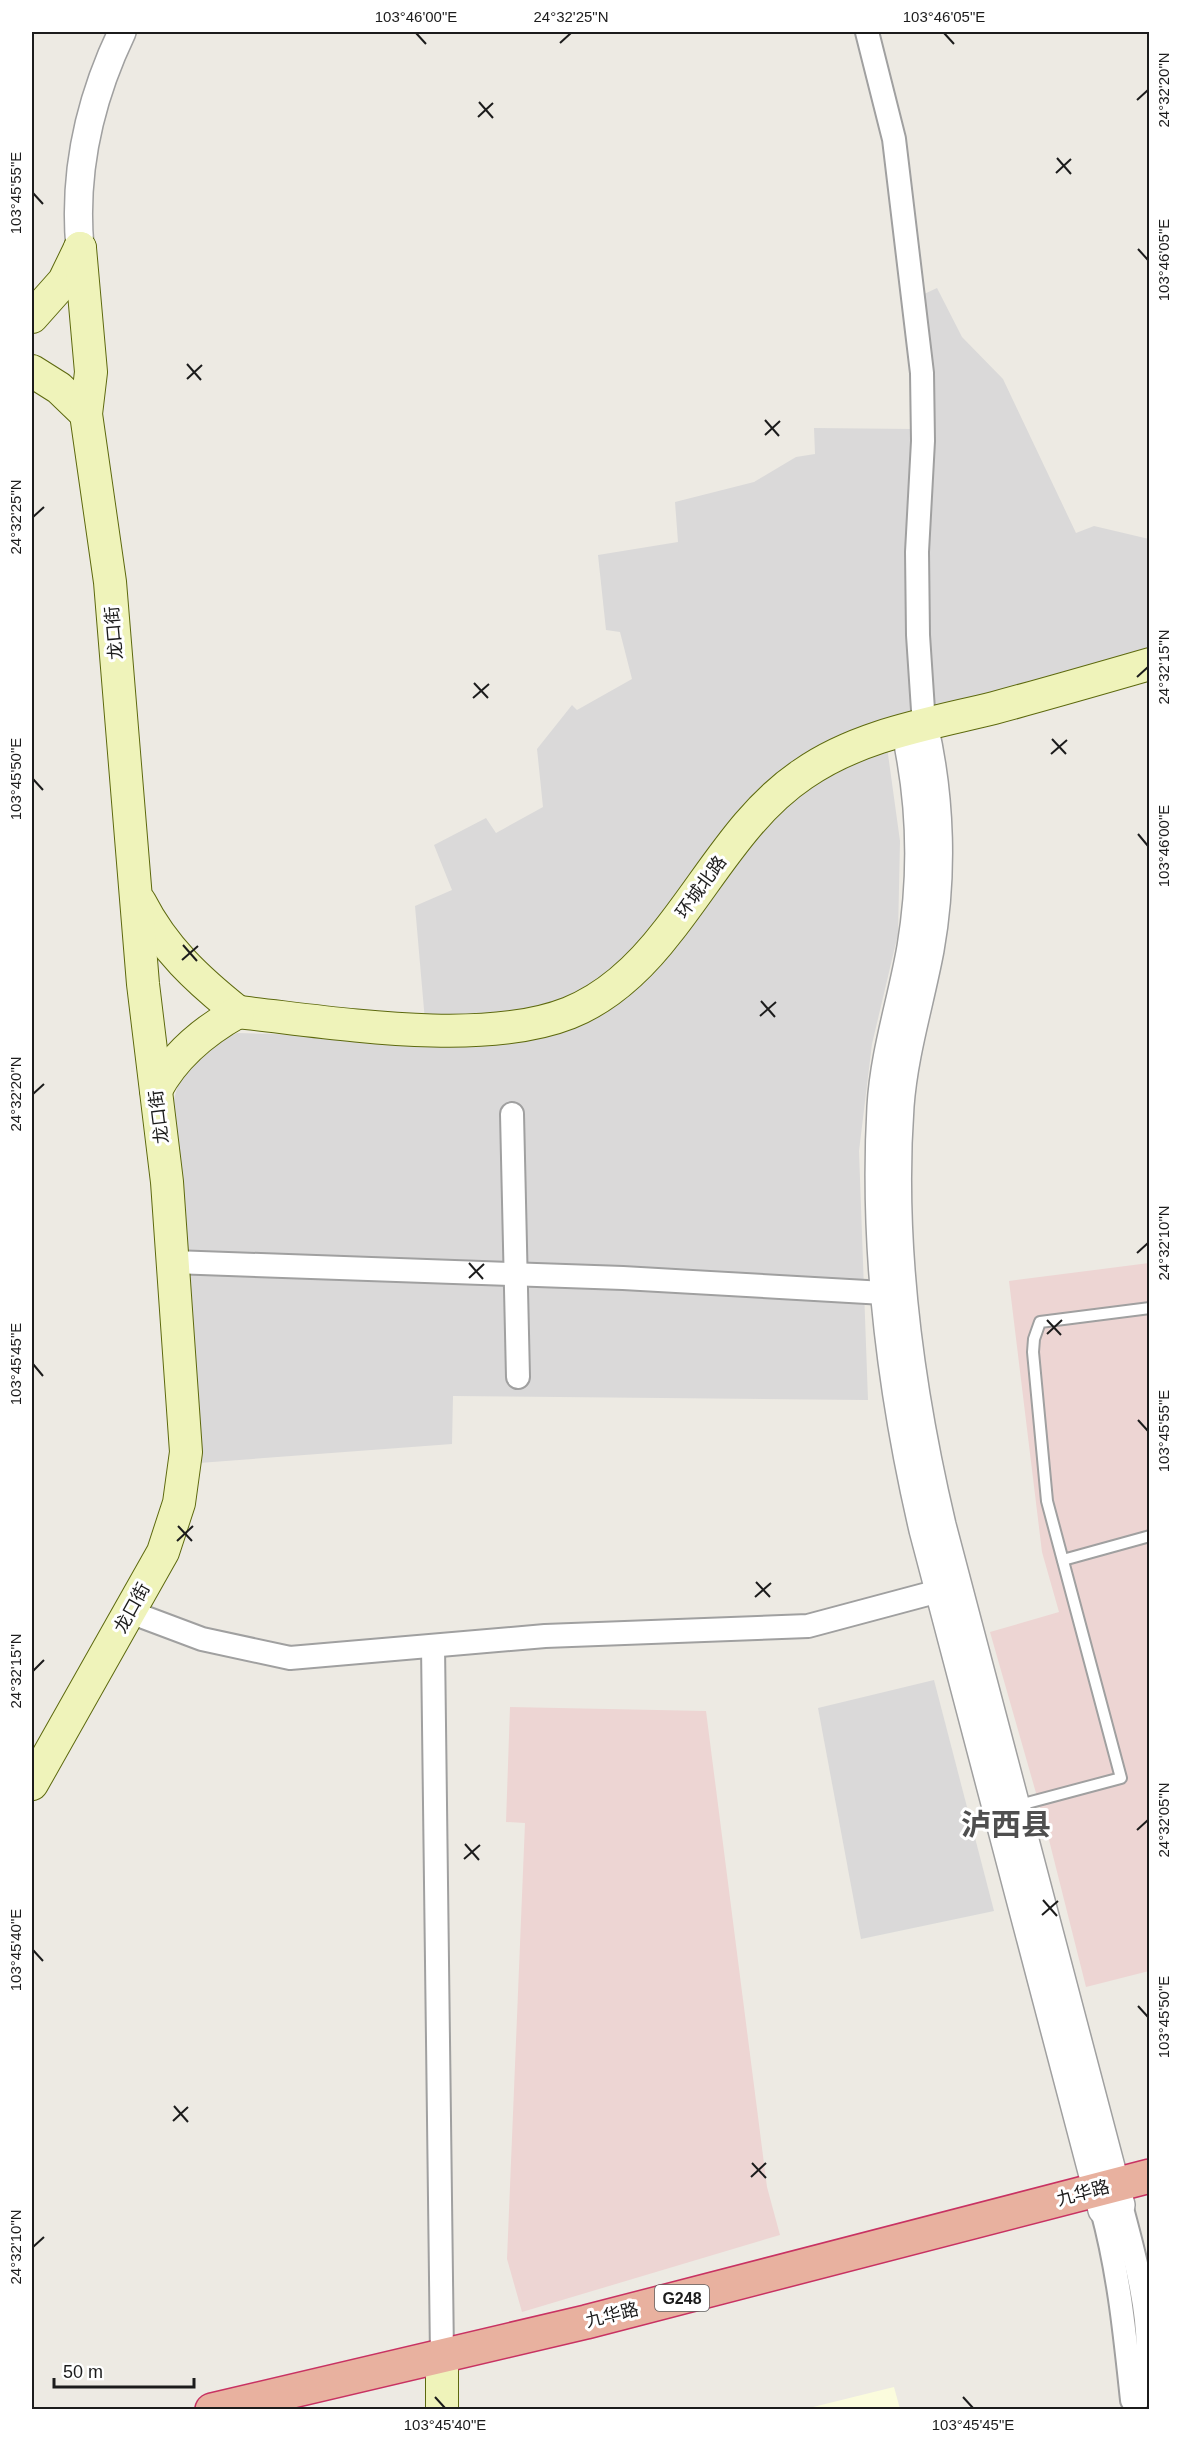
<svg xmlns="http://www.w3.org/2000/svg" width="1181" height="2441" font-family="Helvetica,'Noto Sans SC',sans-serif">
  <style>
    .residential { fill: #dad9d9 }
    .commercial { fill: #edd5d3 }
    .education { fill: #fbfcdd }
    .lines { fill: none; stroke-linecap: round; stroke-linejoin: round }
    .service-casing { stroke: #a0a0a0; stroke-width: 14 }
    .minor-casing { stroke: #a0a0a0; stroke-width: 26 }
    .tertiary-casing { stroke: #a0a0a0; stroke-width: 30 }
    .secondary-casing { stroke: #5d690e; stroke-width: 34 }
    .trunk-casing { stroke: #c83262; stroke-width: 36 }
    .service { stroke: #fff; stroke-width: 10 }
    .minor { stroke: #fff; stroke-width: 22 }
    .tertiary { stroke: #fff; stroke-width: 27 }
    .secondary { stroke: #eff3ba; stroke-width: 32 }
    .trunk { stroke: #e8b19f; stroke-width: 33 }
    .ticks { fill: none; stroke: #1c1c1c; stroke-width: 2 }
    .labels { text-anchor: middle; stroke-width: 6; stroke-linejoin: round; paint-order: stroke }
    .shield { fill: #fff; stroke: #606060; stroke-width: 1.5 }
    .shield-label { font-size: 16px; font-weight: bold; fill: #1c1c1c }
    .street-label { font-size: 18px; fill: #1c1c1c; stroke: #fff }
    .town-label { font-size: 30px; font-weight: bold; fill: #4f4f4f; stroke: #fff }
    .neatline { fill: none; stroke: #1c1c1c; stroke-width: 2 }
    .ticks-label { font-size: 15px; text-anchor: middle; fill: #1c1c1c }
  </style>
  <rect width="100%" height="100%" fill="#edeae3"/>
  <g class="residential">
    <path d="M937,288L962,337L1003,379L1076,533L1094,526L1149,539V650L804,757L665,917L605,980L544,1010L425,1021L415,906L452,890L434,845L486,818L496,833L543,807L537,749L572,705L577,710L632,679L620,632L606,630L598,555L678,542L675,502L754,482L796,457L815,454L814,428L913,429L905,303Z"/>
    <path d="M887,747L900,841L898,934L872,1044L859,1151L868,1400L453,1396L452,1444L199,1463L170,1113L182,1071L212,1044L237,1033L506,1041L567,1024L791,792Z"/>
    <path d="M934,1680L994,1911L861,1939L818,1708Z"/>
  </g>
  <g class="commercial">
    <path d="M1149,1263V1971L1086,1987L1046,1828L990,1632L1059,1612L1042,1552L1009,1281Z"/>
    <path d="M510,1707L706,1711L767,2187L780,2235L522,2312L507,2259L525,1823L506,1822Z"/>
  </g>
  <path class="education" d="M894,2387L900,2409H805Z"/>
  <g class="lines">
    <defs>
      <g id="service">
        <path d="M1063,1560L1150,1536"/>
        <path d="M1016,1806L1121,1778L1047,1501L1033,1352L1034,1339L1040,1322L1150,1308"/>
      </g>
      <g id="minor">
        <path d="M867,32L894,139L922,373L923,441L917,552L918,635L924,725"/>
        <path d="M512,1114L518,1377"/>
        <path d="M173,1262L623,1278L884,1293"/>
        <path d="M130,1612L202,1639L290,1658L545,1636L808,1626L939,1591"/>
        <path d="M433,1646L442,2356"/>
        <path d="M1121,2205C1133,2250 1151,2314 1147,2360C1146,2376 1139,2394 1134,2410"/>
        <path d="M1102,2210C1119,2273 1125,2335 1132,2400"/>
      </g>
      <g id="tertiary">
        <path d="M80,248C73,171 89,101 122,32"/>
        <path d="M924,725C941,798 943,877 930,950C920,1003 904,1053 900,1106C890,1246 910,1389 942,1525L1121,2205"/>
        <path d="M905,730C921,801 923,875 911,947C902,1000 884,1052 881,1107C873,1249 891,1392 923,1530L1102,2210"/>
      </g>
      <g id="secondary">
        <path d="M32,317L64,281L80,248"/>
        <path d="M32,371L59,388L86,414"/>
        <path d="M140,902C164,949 198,980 238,1012"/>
        <path d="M238,1012C332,1022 481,1048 569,1013C609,997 642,965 668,931C711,877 745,813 803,774C859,735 929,724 994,708C1046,694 1098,679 1150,664"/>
        <path d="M156,1090C174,1056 204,1031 238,1012"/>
        <path d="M32,1784L163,1552L179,1503L186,1452L167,1182L143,984L110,582L86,414L91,372L80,248"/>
        <path d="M442,2356V2410"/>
      </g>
      <path id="trunk" d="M212,2410L586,2322L1150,2176"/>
    </defs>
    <use href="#service" class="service-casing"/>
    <use href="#minor" class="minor-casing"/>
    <use href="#tertiary" class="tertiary-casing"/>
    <use href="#secondary" class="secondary-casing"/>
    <use href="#trunk" class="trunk-casing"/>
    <use href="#service" class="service"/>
    <use href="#minor" class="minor"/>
    <use href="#tertiary" class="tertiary"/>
    <use href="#secondary" class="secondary"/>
    <use href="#trunk" class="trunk"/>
  </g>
  <path class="ticks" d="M416,33L426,44M944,33L954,44M560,43L571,33M1137,100L1148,90M479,102L493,118M478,117L493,103M1057,158L1071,174M1056,173L1071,159M33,193L43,204M1138,249L1148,260M187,364L201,380M187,379L202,365M765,420L779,436M765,435L780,421M33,517L44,507M1137,677L1148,667M474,683L488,698M473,698L489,684M1052,739L1066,754M1051,754L1067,740M33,779L43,790M1138,834L1148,846M183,945L197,961M182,960L198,946M761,1001L775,1017M760,1016L776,1002M33,1094L44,1084M1137,1253L1148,1243M469,1263L483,1279M469,1278L484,1264M1047,1320L1061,1335M1047,1334L1062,1320M33,1364L43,1376M1138,1420L1148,1431M178,1526L192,1541M177,1541L193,1526M756,1582L770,1597M755,1597L771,1583M33,1671L44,1660M1137,1830L1148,1820M465,1844L479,1860M464,1859L480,1845M1043,1900L1057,1916M1042,1915L1058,1901M33,1950L43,1961M1138,2006L1148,2017M174,2106L188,2122M173,2121L188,2107M752,2163L766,2178M751,2177L766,2163M33,2247L44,2237M435,2397L445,2408M963,2397L973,2408"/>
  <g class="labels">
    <rect class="shield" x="655" y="2285" width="54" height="26" rx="4.5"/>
    <g class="shield-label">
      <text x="682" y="2304">G248</text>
    </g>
    <g class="street-label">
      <text transform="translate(114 633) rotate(-95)" y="6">龙口街</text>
      <text transform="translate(701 887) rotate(-54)" y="6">环城北路</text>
      <text transform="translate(159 1117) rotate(-97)" y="6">龙口街</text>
      <text transform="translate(132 1608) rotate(-61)" y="6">龙口街</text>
      <text transform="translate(1083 2193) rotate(-15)" y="6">九华路</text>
      <text transform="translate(612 2315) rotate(-14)" y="6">九华路</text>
    </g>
    <g class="town-label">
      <text x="1006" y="1835">泸西县</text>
    </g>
  </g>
  <rect width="1181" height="2441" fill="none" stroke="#ffffff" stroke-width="66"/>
  <path d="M54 2378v9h140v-9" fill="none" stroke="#1c1c1c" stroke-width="3"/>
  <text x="63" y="2378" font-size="18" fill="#1c1c1c" stroke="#ffffff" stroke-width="4.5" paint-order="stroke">50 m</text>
  <rect x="33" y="33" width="1115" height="2375" class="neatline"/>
  <g class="ticks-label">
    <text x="416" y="22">103°46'00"E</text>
    <text x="571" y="22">24°32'25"N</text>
    <text x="944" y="22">103°46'05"E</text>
    <text transform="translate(1164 90) rotate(-90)" y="5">24°32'20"N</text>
    <text transform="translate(16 193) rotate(-90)" y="5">103°45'55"E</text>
    <text transform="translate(1164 260) rotate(-90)" y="5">103°46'05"E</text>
    <text transform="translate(16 517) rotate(-90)" y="5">24°32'25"N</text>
    <text transform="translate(1164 667) rotate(-90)" y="5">24°32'15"N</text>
    <text transform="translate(16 779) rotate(-90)" y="5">103°45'50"E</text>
    <text transform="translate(1164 846) rotate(-90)" y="5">103°46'00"E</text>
    <text transform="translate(16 1094) rotate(-90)" y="5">24°32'20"N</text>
    <text transform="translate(1164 1243) rotate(-90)" y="5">24°32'10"N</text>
    <text transform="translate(16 1364) rotate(-90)" y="5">103°45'45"E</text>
    <text transform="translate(1164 1431) rotate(-90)" y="5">103°45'55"E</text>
    <text transform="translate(16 1671) rotate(-90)" y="5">24°32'15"N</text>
    <text transform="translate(1164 1820) rotate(-90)" y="5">24°32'05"N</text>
    <text transform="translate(16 1950) rotate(-90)" y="5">103°45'40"E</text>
    <text transform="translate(1164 2017) rotate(-90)" y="5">103°45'50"E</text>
    <text transform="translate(16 2247) rotate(-90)" y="5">24°32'10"N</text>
    <text x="445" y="2430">103°45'40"E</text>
    <text x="973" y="2430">103°45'45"E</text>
  </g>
</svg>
